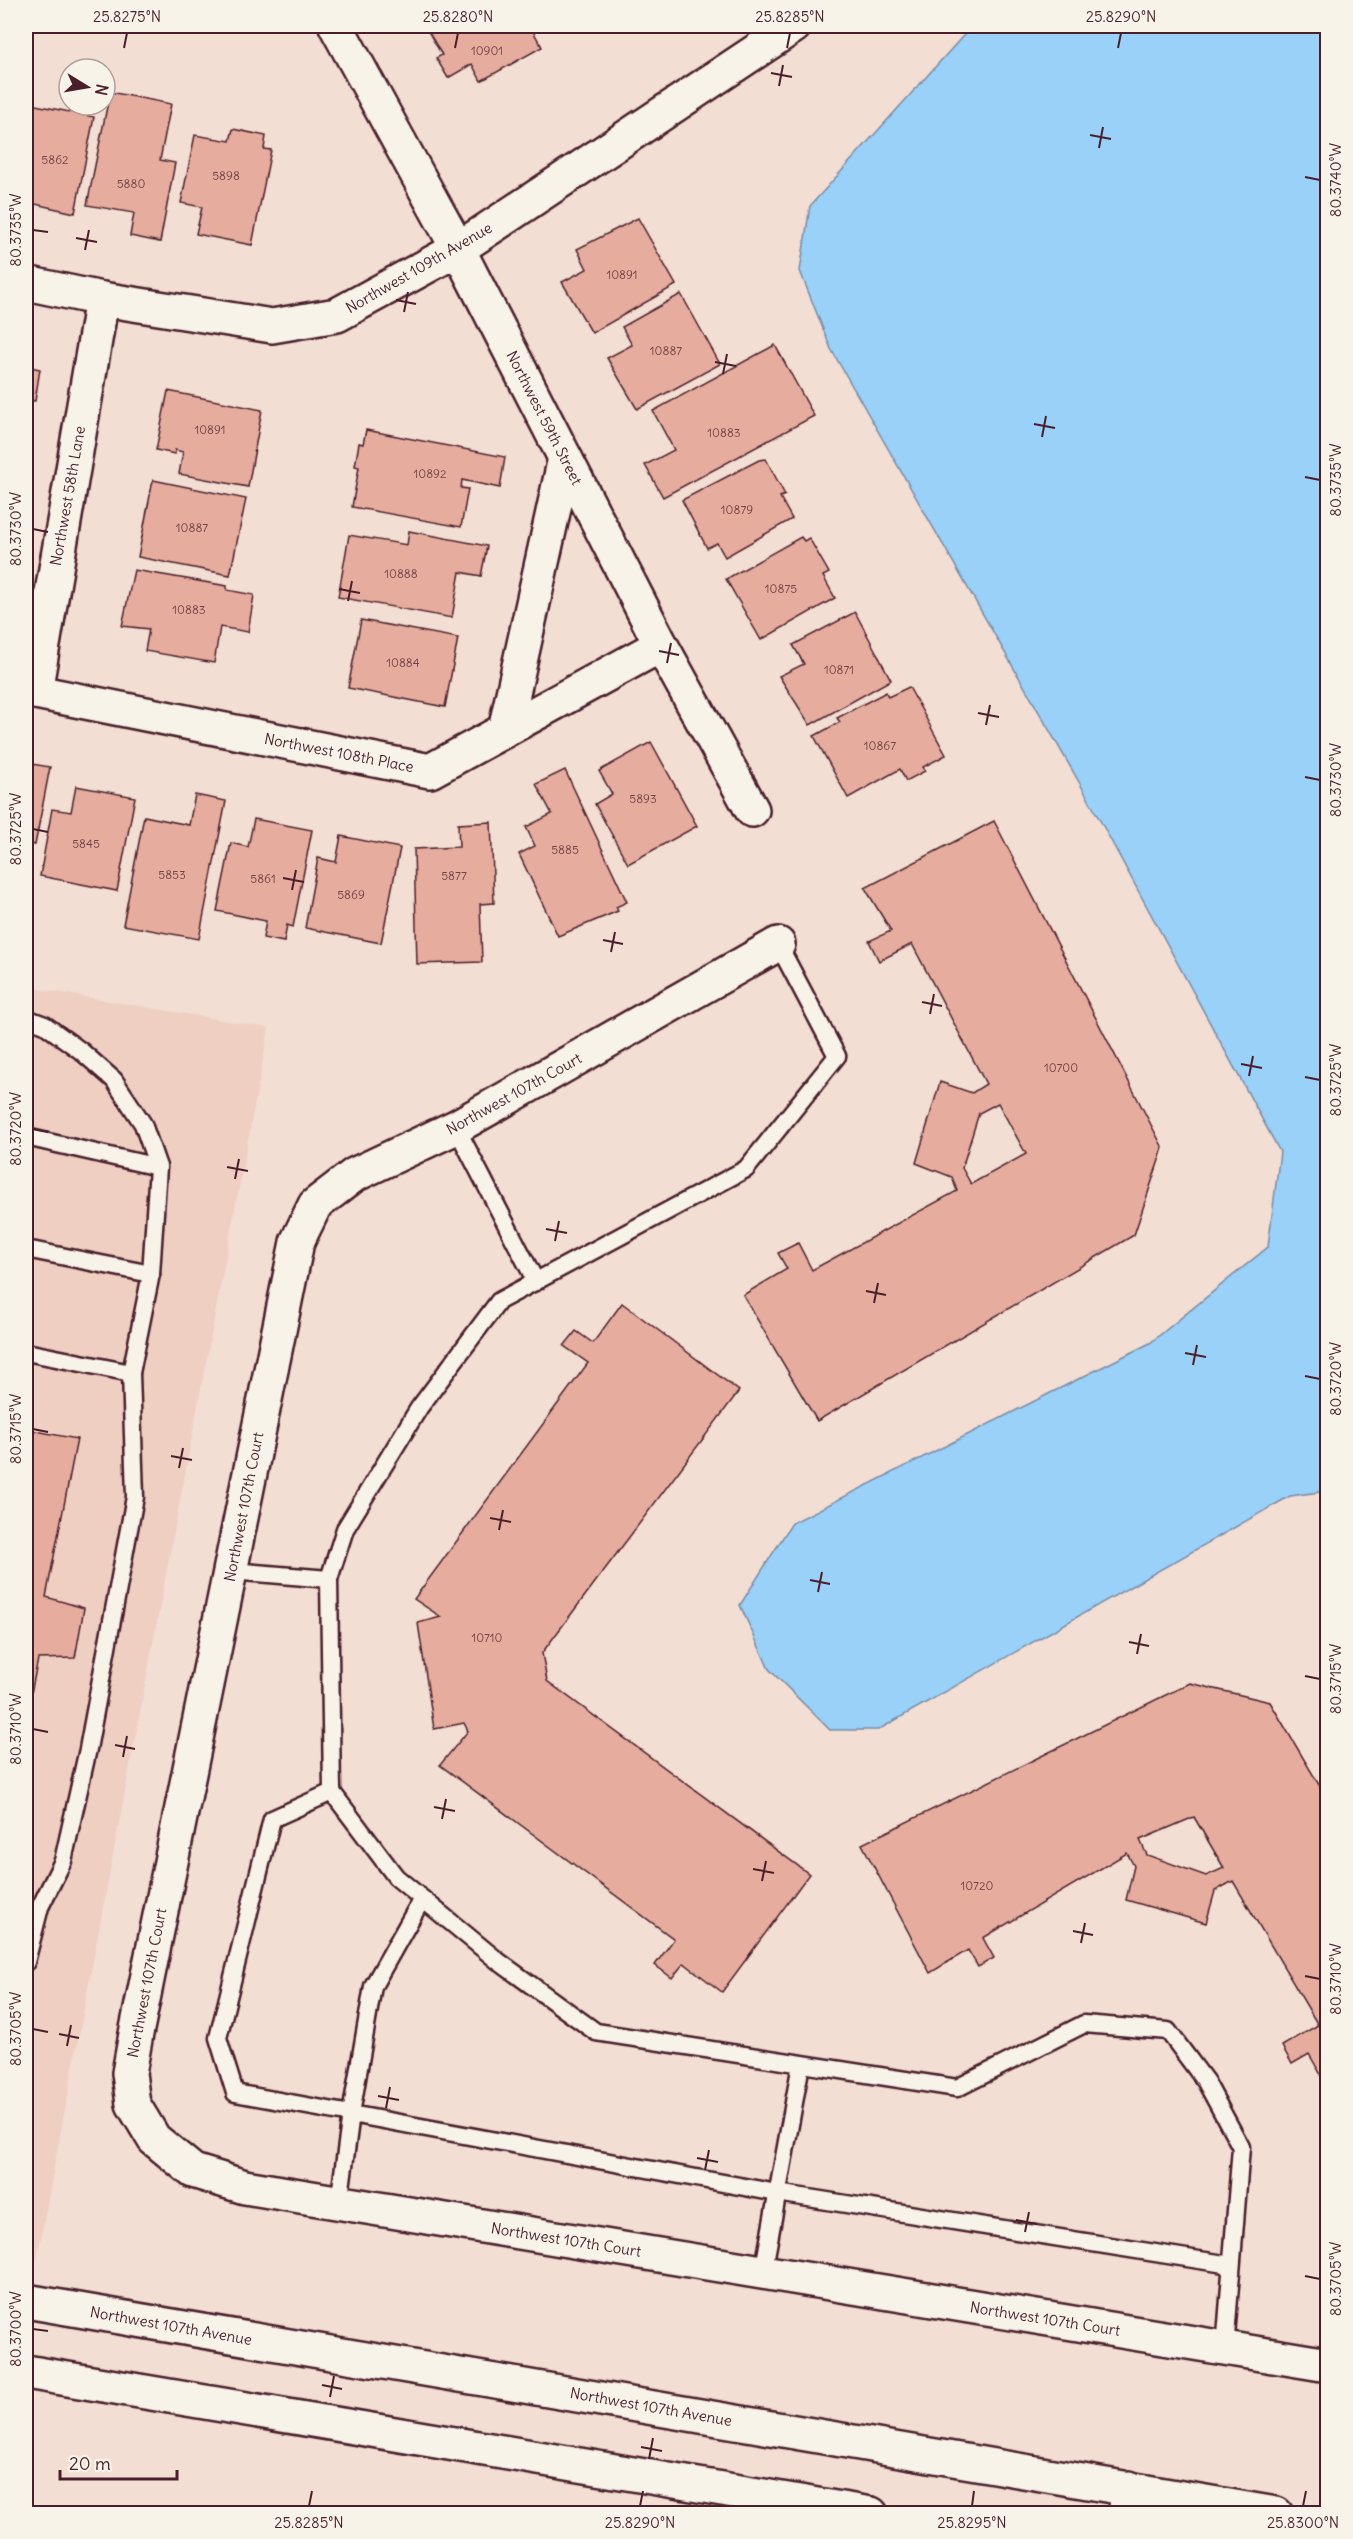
<svg xmlns="http://www.w3.org/2000/svg" width="1353" height="2539" font-family="Delius,sans-serif">
  <style>
    .built { fill: #eecfc2 }
    .water { fill: #99d1f8; stroke: #798aa6; stroke-width: 1.5 }
    .building { fill: #e6ad9e; stroke: #4a1f2b; stroke-width: 1.5; fill-rule: evenodd }
    .lines { fill: none; stroke-linecap: round; stroke-linejoin: round }
    .lane-casing { stroke: #4a1f2b; stroke-width: 21 }
    .street-casing { stroke: #4a1f2b; stroke-width: 38 }
    .secondary-casing { stroke: #4a1f2b; stroke-width: 38 }
    .lane { stroke: #f7f3e8; stroke-width: 16 }
    .street { stroke: #f7f3e8; stroke-width: 33 }
    .secondary { stroke: #f7f3e8; stroke-width: 33 }
    .ticks { fill: none; stroke: #4a1f2b; stroke-width: 2 }
    .labels { text-anchor: middle; stroke-width: 5; stroke-linejoin: round; paint-order: stroke }
    .number-label { font-size: 12px; fill: #714248 }
    .street-label { font-size: 15px; fill: #4a1f2b; stroke: #f7f3e8 }
    .neatline { fill: none; stroke: #4a1f2b; stroke-width: 2 }
    .ticks-label { font-size: 15px; text-anchor: middle; fill: #4a1f2b }
  </style>
  <rect width="100%" height="100%" fill="#f2ded2"/>
  <filter id="ink" filterUnits="userSpaceOnUse"><feTurbulence type="fractalNoise" baseFrequency=".0167" numOctaves="2"/><feDisplacementMap in="SourceGraphic" scale="12" xChannelSelector="R" yChannelSelector="G"/><feConvolveMatrix kernelMatrix="1 2 1 2 8 2 1 2 1" color-interpolation-filters="sRGB"/></filter>
  <g filter="url(#ink)">
    <path class="built" d="M26,987L269,1028L35,2268L26,2266Z"/>
    <path class="water" d="M972,26H1327V1491L1290,1496L878,1730H830L769,1669L740,1605L792,1523L1150,1343L1268,1247L1280,1152L1083,789L831,349L800,271L810,206Z"/>
    <g class="building">
      <path d="M425,26H530L542,47L481,81L472,64L448,78L436,58L442,55Z"/>
      <path d="M110,92L171,104L160,160L175,163L160,242L130,236L134,213L87,205Z"/>
      <path d="M26,103L94,117L75,213L26,202Z"/>
      <path d="M233,129L266,136L264,149L271,150L252,245L196,234L202,207L181,203L195,135L230,141Z"/>
      <path d="M638,218L676,285L592,333L562,282L587,269L577,249Z"/>
      <path d="M681,294L720,364L637,409L607,358L632,345L622,327Z"/>
      <path d="M775,345L814,416L663,497L645,465L674,450L653,411Z"/>
      <path d="M26,366L40,369L35,401L26,400Z"/>
      <path d="M168,391L262,410L248,487L179,474L183,452L175,450V454L156,450Z"/>
      <path d="M366,430L505,457L500,488L462,480L461,488L468,489L461,527L352,507L359,467L355,466L359,443L363,444Z"/>
      <path d="M766,459L785,495L780,497L792,519L725,557L717,543L707,548L682,500L759,460Z"/>
      <path d="M153,480L246,499L230,575L138,557Z"/>
      <path d="M409,531L487,546L481,576L460,572L452,618L338,597L349,535L407,545Z"/>
      <path d="M801,537L804,541L809,538L829,573L823,576L835,598L761,640L726,579Z"/>
      <path d="M134,570L227,586V590L254,595L248,632L220,627L214,663L145,651L149,629L122,626Z"/>
      <path d="M855,612L891,680L810,725L779,676L804,664L793,645Z"/>
      <path d="M361,620L458,638L445,707L348,688Z"/>
      <path d="M909,687L946,755L923,767L925,771L906,781L900,769L848,798L814,736L840,722L837,718L886,692L888,697Z"/>
      <path d="M651,742L697,826L628,864L595,804L612,794L599,771Z"/>
      <path d="M26,763L50,767L35,845L26,843Z"/>
      <path d="M565,770L627,902L616,907L618,911L558,936L519,854L535,846L526,827L552,814L536,784Z"/>
      <path d="M76,786L135,797L117,891L40,876L52,809L71,812Z"/>
      <path d="M195,795L226,801L199,939L123,925L144,816L189,825Z"/>
      <path d="M254,819L312,830L293,927L287,925L284,942L263,938L266,921L217,911L231,843L248,847Z"/>
      <path d="M994,821L1163,1148L1134,1235L817,1421L743,1295L787,1269L778,1253L798,1243L812,1270L957,1191L952,1177L916,1163L940,1082L972,1093L986,1084L912,944L879,961L869,941L891,931L865,888ZM998,1103L1026,1154L971,1184L962,1168L979,1113Z"/>
      <path d="M491,822L494,903L480,904L482,962L417,964L414,849L459,847L458,824Z"/>
      <path d="M341,836L400,848L381,943L305,928L318,858L336,862Z"/>
      <path d="M622,1303L739,1391L542,1653L547,1681L809,1874L722,1992L684,1963L672,1978L655,1965L674,1939L440,1765L468,1731L464,1723L434,1729L418,1623L441,1617L414,1599L588,1363L564,1346L576,1331L593,1343Z"/>
      <path d="M26,1429L77,1439L46,1597L84,1608L75,1658L38,1659L26,1718Z"/>
      <path d="M1190,1683L1270,1702L1328,1800V2087L1309,2054L1292,2064L1282,2046L1318,2025L1233,1881L1215,1891L1206,1923L1126,1900L1134,1866L1127,1853L983,1938L994,1958L978,1967L968,1950L930,1973L862,1844ZM1194,1817L1224,1868L1206,1876L1147,1855L1140,1840Z"/>
    </g>
    <g class="lines">
      <defs>
        <g id="lane">
          <path d="M26,1018L45,1025L81,1051L114,1080L143,1124L158,1167L151,1274L131,1373L135,1497L88,1749L63,1861L40,1907L26,1962"/>
          <path d="M456,1127L536,1282"/>
          <path d="M26,1137L158,1167"/>
          <path d="M26,1249L151,1274"/>
          <path d="M26,1352L131,1373"/>
          <path d="M231,1571L329,1579"/>
          <path d="M332,1792L329,1579L345,1529L419,1408L499,1301L746,1169L837,1056L778,944"/>
          <path d="M422,1899L373,1986L351,2114L777,2193L1231,2265"/>
          <path d="M339,2203L351,2114L235,2093L218,2038L272,1819L332,1792L396,1877L498,1961L596,2032L957,2088L1084,2024L1168,2031L1206,2082L1241,2147L1225,2349"/>
          <path d="M763,2273L801,2064"/>
        </g>
        <g id="street">
          <path d="M336,26L458,249L661,645L752,810"/>
          <path d="M26,283L102,299L272,326L337,315L458,249L794,26"/>
          <path d="M26,690L430,771L661,645"/>
          <path d="M35,692L102,299"/>
          <path d="M505,730L565,458"/>
          <path d="M778,944L456,1127L354,1175L315,1205L297,1242L136,2034L129,2073L133,2104L154,2139L193,2171L245,2187L1328,2365"/>
          <path d="M1125,2514L1129,2488"/>
        </g>
        <g id="secondary">
          <path d="M26,2301L1276,2514"/>
          <path d="M26,2372L871,2514"/>
        </g>
      </defs>
      <use href="#lane" class="lane-casing"/>
      <use href="#street" class="street-casing"/>
      <use href="#secondary" class="secondary-casing"/>
      <use href="#lane" class="lane"/>
      <use href="#street" class="street"/>
      <use href="#secondary" class="secondary"/>
    </g>
  </g>
  <path class="ticks" d="M124,48L127,33M455,48L458,33M787,48L790,33M1118,48L1121,33M771,73L792,77M779,86L783,65M1090,135L1111,139M1099,148L1103,127M1305,177L1320,180M33,230L48,232M76,238L97,242M85,250L89,230M396,300L416,304M404,312L408,292M715,362L736,366M723,374L727,354M1034,424L1055,428M1042,437L1046,416M1305,477L1320,480M33,529L48,532M339,589L360,593M348,601L352,581M659,651L679,655M667,663L671,643M978,713L999,717M986,725L990,705M1305,777L1320,780M33,829L48,832M283,878L304,882M292,890L296,870M603,940L623,944M611,952L615,932M922,1002L942,1006M930,1014L934,994M1241,1064L1262,1068M1249,1076L1253,1056M1305,1077L1320,1080M33,1129L48,1132M227,1167L248,1171M235,1179L239,1159M546,1229L567,1233M555,1241L559,1221M866,1291L886,1295M874,1303L878,1283M1185,1353L1206,1357M1193,1365L1197,1345M1305,1376L1320,1379M33,1429L48,1432M171,1456L192,1460M179,1468L183,1448M490,1518L511,1522M499,1530L503,1510M810,1580L830,1584M818,1592L822,1572M1129,1642L1149,1646M1137,1654L1141,1634M1305,1676L1320,1679M33,1729L48,1732M115,1745L135,1749M123,1757L127,1736M434,1807L455,1811M442,1819L446,1799M753,1869L774,1873M762,1881L766,1861M1073,1931L1093,1935M1081,1943L1085,1923M1305,1976L1320,1979M33,2029L48,2032M59,2034L79,2038M67,2046L71,2025M378,2096L399,2100M386,2108L390,2087M697,2158L718,2162M705,2170L709,2150M1016,2220L1037,2224M1025,2232L1029,2212M1305,2276L1320,2279M33,2329L48,2331M322,2385L342,2389M330,2397L334,2376M641,2447L662,2451M649,2459L653,2438M309,2506L312,2491M640,2506L643,2491M972,2506L974,2491M1303,2506L1306,2491"/>
  <g class="labels">
    <g class="number-label">
      <text x="487" y="55">10901</text>
      <text x="55" y="164">5862</text>
      <text x="226" y="180">5898</text>
      <text x="131" y="188">5880</text>
      <text x="622" y="279">10891</text>
      <text x="666" y="355">10887</text>
      <text x="210" y="434">10891</text>
      <text x="724" y="437">10883</text>
      <text x="430" y="478">10892</text>
      <text x="737" y="514">10879</text>
      <text x="192" y="532">10887</text>
      <text x="401" y="578">10888</text>
      <text x="781" y="593">10875</text>
      <text x="189" y="614">10883</text>
      <text x="403" y="667">10884</text>
      <text x="839" y="674">10871</text>
      <text x="880" y="750">10867</text>
      <text x="643" y="803">5893</text>
      <text x="86" y="848">5845</text>
      <text x="565" y="854">5885</text>
      <text x="172" y="879">5853</text>
      <text x="454" y="880">5877</text>
      <text x="263" y="883">5861</text>
      <text x="351" y="899">5869</text>
      <text x="1061" y="1072">10700</text>
      <text x="487" y="1642">10710</text>
      <text x="977" y="1890">10720</text>
    </g>
    <g class="street-label">
      <text transform="translate(419 268) rotate(-30)" y="5">Northwest 109th Avenue</text>
      <text transform="translate(544 418) rotate(63)" y="5">Northwest 59th Street</text>
      <text transform="translate(68 496) rotate(-80)" y="5">Northwest 58th Lane</text>
      <text transform="translate(339 753) rotate(11)" y="5">Northwest 108th Place</text>
      <text transform="translate(514 1094) rotate(-29)" y="5">Northwest 107th Court</text>
      <text transform="translate(244 1507) rotate(-79)" y="5">Northwest 107th Court</text>
      <text transform="translate(147 1983) rotate(-79)" y="5">Northwest 107th Court</text>
      <text transform="translate(566 2240) rotate(9)" y="5">Northwest 107th Court</text>
      <text transform="translate(1045 2319) rotate(9)" y="5">Northwest 107th Court</text>
      <text transform="translate(171 2326) rotate(10)" y="5">Northwest 107th Avenue</text>
      <text transform="translate(651 2407) rotate(10)" y="5">Northwest 107th Avenue</text>
    </g>
  </g>
  <rect width="1353" height="2539" fill="none" stroke="#f7f3e8" stroke-width="66"/>
  <g transform="translate(87 87) rotate(101)"><circle r="28" fill="#f7f3e8" stroke="#b29e9c" stroke-width="1.5"/>
  <path d="M0-4.5L10 22L0 15L-10 22Z" fill="#4a1f2b"/>
  <text y="-9" font-size="16" font-weight="bold" text-anchor="middle" fill="#4a1f2b">N</text>
  </g>
  <path d="M60 2470v9h117v-9" fill="none" stroke="#4a1f2b" stroke-width="3"/>
  <text x="69" y="2470" font-size="18" fill="#4a1f2b" stroke="#f7f3e8" stroke-width="4.5" paint-order="stroke">20 m</text>
  <rect x="33" y="33" width="1287" height="2473" class="neatline"/>
  <g class="ticks-label">
    <text x="127" y="22">25.8275°N</text>
    <text x="458" y="22">25.8280°N</text>
    <text x="790" y="22">25.8285°N</text>
    <text x="1121" y="22">25.8290°N</text>
    <text transform="translate(1336 180) rotate(-90)" y="5">80.3740°W</text>
    <text transform="translate(16 230) rotate(-90)" y="5">80.3735°W</text>
    <text transform="translate(1336 480) rotate(-90)" y="5">80.3735°W</text>
    <text transform="translate(16 529) rotate(-90)" y="5">80.3730°W</text>
    <text transform="translate(1336 780) rotate(-90)" y="5">80.3730°W</text>
    <text transform="translate(16 829) rotate(-90)" y="5">80.3725°W</text>
    <text transform="translate(1336 1080) rotate(-90)" y="5">80.3725°W</text>
    <text transform="translate(16 1129) rotate(-90)" y="5">80.3720°W</text>
    <text transform="translate(1336 1379) rotate(-90)" y="5">80.3720°W</text>
    <text transform="translate(16 1429) rotate(-90)" y="5">80.3715°W</text>
    <text transform="translate(1336 1679) rotate(-90)" y="5">80.3715°W</text>
    <text transform="translate(16 1729) rotate(-90)" y="5">80.3710°W</text>
    <text transform="translate(1336 1979) rotate(-90)" y="5">80.3710°W</text>
    <text transform="translate(16 2029) rotate(-90)" y="5">80.3705°W</text>
    <text transform="translate(1336 2279) rotate(-90)" y="5">80.3705°W</text>
    <text transform="translate(16 2329) rotate(-90)" y="5">80.3700°W</text>
    <text x="309" y="2528">25.8285°N</text>
    <text x="640" y="2528">25.8290°N</text>
    <text x="972" y="2528">25.8295°N</text>
    <text x="1303" y="2528">25.8300°N</text>
  </g>
</svg>
